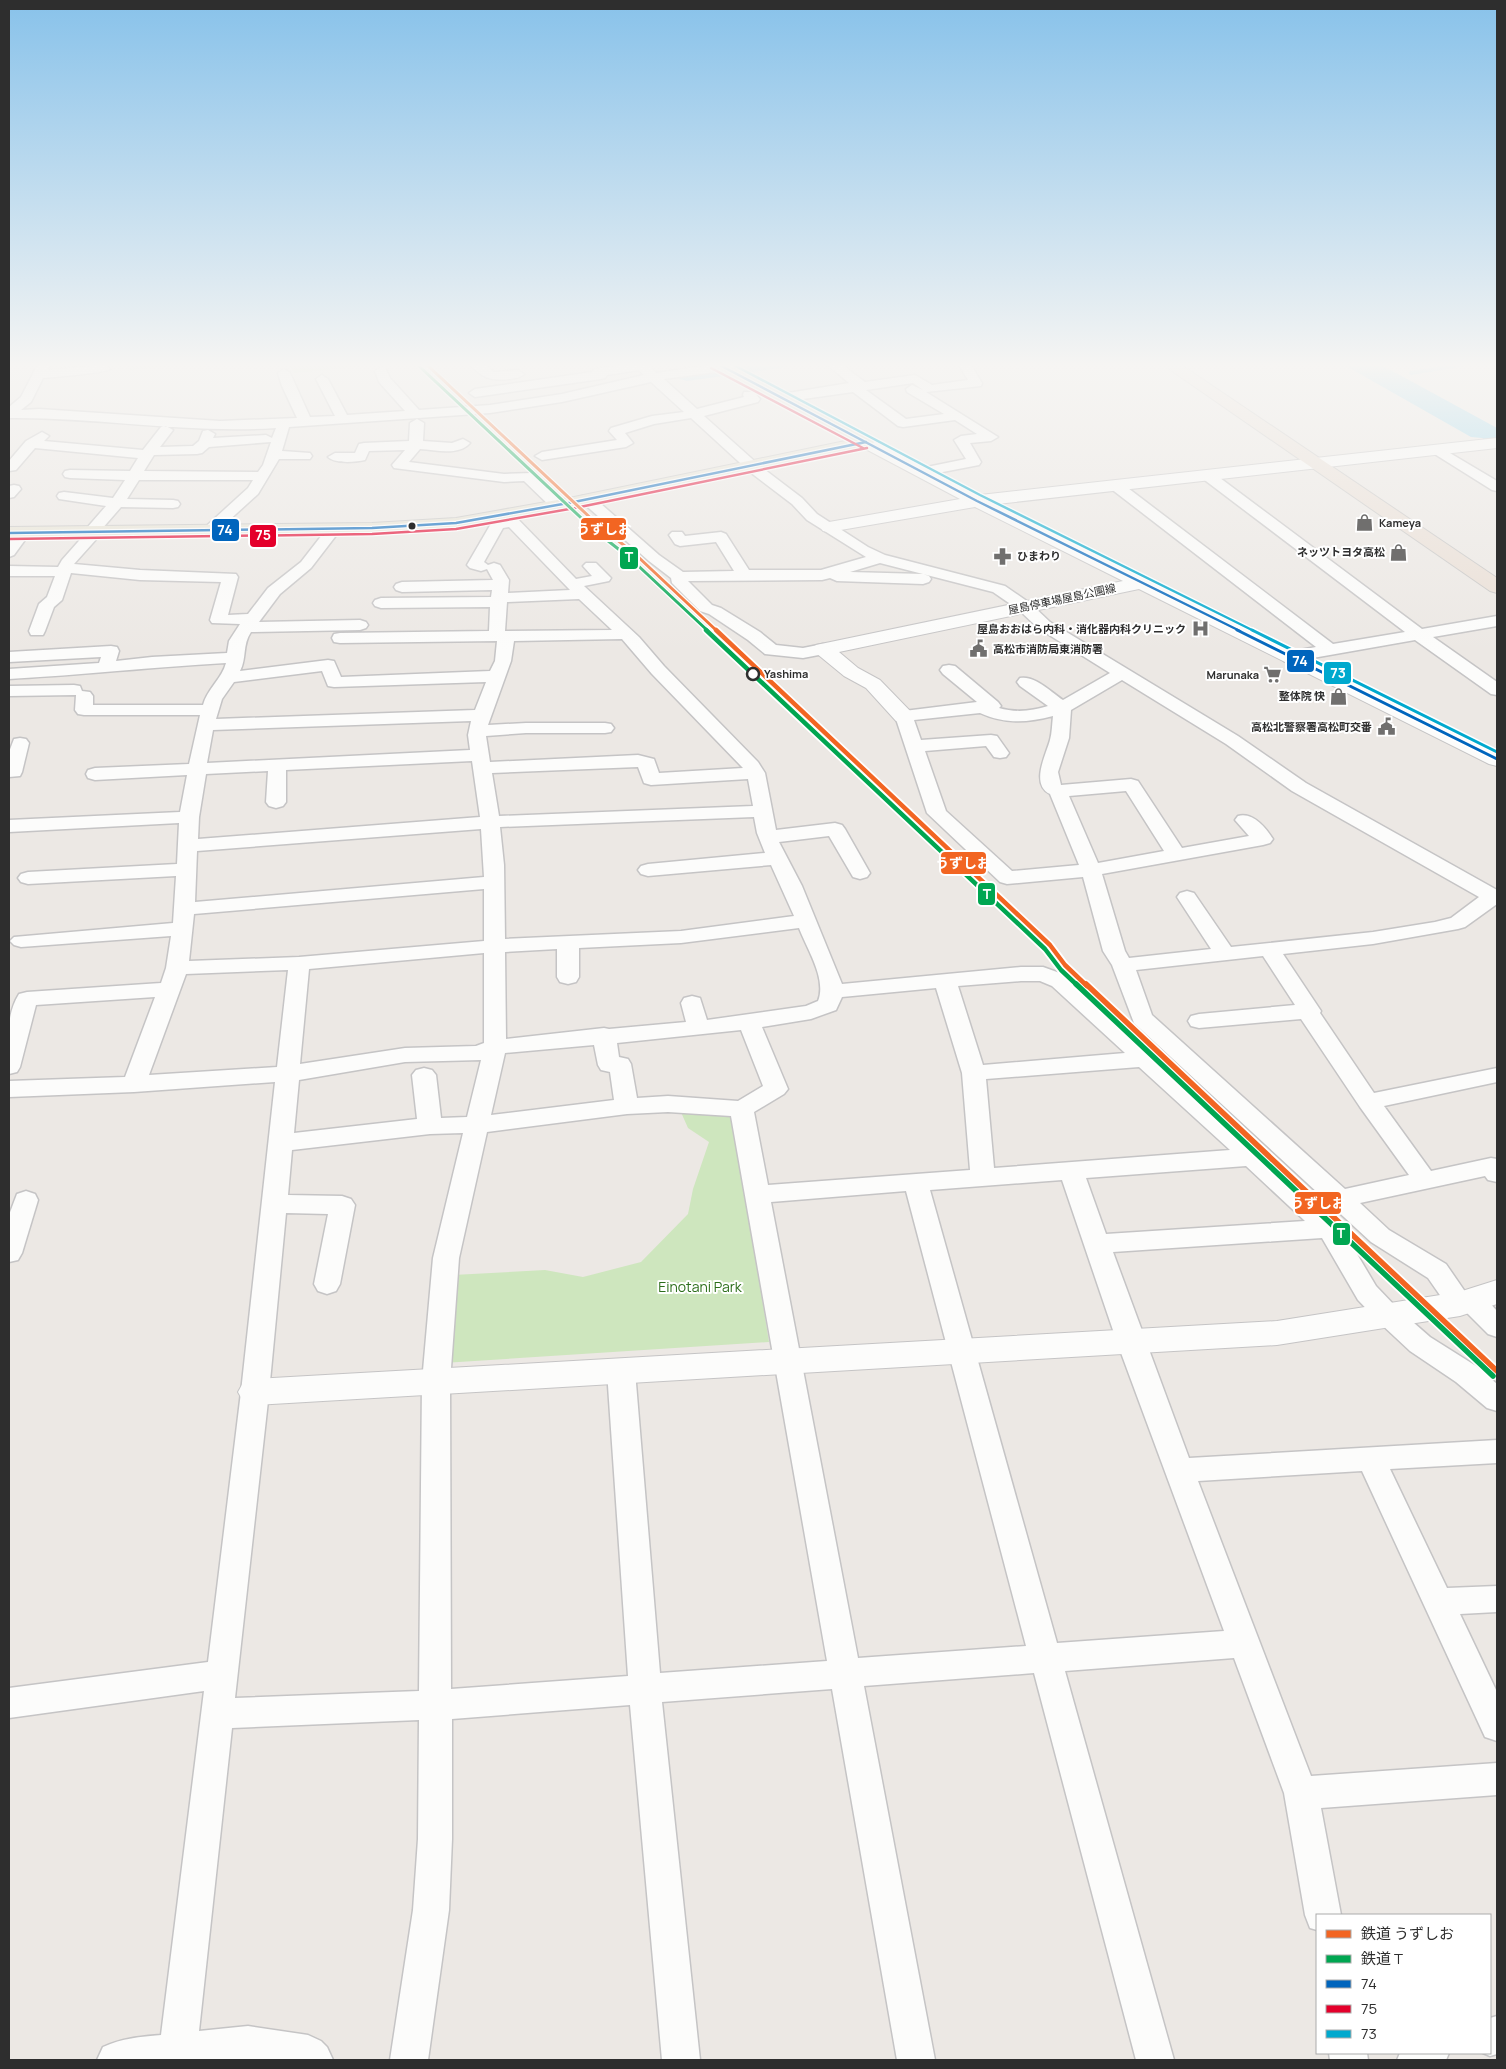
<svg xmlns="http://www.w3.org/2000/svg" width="1506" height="2069" font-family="Manrope,'Noto Sans JP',sans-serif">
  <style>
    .green { fill: #cee6be }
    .water { fill: #99d6ec }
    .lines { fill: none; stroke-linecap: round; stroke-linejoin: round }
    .stream { stroke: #99d6ec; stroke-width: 4 }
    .river { fill: #99d6ec; fill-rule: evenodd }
    .street-casing { stroke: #c5c4c5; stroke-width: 3 }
    .secondary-casing { stroke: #c5c4c5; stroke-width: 2 }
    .primary-casing { stroke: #c6c5c4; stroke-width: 2 }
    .highway-casing { stroke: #c6c5c4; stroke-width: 2 }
    .street { fill: #fcfcfb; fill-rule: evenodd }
    .secondary { fill: #fcfcfb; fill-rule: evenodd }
    .primary { fill: #e8e4d6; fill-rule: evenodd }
    .highway { fill: #eadfd6; fill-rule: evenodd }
    .rail-casing { stroke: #dfdfe1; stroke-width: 4 }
    .rail { stroke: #fff; stroke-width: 2.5; stroke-dasharray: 7; stroke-linecap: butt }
    .bus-1-far1-casing { stroke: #fff; stroke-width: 5 }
    .bus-1-casing { stroke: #fff; stroke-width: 6 }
    .bus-2-casing { stroke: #fff; stroke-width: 5 }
    .bus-3-far1-casing { stroke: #fff; stroke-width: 5 }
    .bus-3-casing { stroke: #fff; stroke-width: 6 }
    .bus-1-far1 { stroke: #0065bd; stroke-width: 2.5 }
    .bus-1 { stroke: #0065bd; stroke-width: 3 }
    .bus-2 { stroke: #e4002b; stroke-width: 2.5 }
    .bus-3-far1 { stroke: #00a9ce; stroke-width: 2.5 }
    .bus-3 { stroke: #00a9ce; stroke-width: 3 }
    .rail-1-far2-casing { stroke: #fff; stroke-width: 5.5 }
    .rail-1-far1-casing { stroke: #fff; stroke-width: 8 }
    .rail-1-casing { stroke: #fff; stroke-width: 9 }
    .rail-2-far2-casing { stroke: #fff; stroke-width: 5.5 }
    .rail-2-far1-casing { stroke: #fff; stroke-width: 8 }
    .rail-2-casing { stroke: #fff; stroke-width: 9 }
    .rail-1-far2 { stroke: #f26522; stroke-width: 3 }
    .rail-1-far1 { stroke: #f26522; stroke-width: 4.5 }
    .rail-1 { stroke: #f26522; stroke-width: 5.5 }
    .rail-2-far2 { stroke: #00a651; stroke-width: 3 }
    .rail-2-far1 { stroke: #00a651; stroke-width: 4.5 }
    .rail-2 { stroke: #00a651; stroke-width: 5.5 }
    .bus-dot { fill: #2e2e2e; stroke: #fff; stroke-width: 2 }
    .stop-dot { fill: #fff; stroke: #2e2e2e; stroke-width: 2.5 }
    .labels { text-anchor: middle; stroke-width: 4; stroke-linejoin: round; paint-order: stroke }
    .far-poi-label { font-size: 11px; font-weight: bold; fill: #2e2e2e; stroke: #fff; text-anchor: end }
    .far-street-label { font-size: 11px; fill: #2e2e2e; stroke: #fff }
    .far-stop-label { font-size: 11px; font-weight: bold; fill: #2e2e2e; stroke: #fff; text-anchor: start }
    .park-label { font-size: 14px; fill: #2c6e1b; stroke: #fff }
    .line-badge { stroke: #fff; stroke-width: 2 }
    .badge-label { font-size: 14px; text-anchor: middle; font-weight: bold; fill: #fff }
  </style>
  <rect width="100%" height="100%" fill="#ece8e4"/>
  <g class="green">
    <path d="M130,362H211L130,370Z"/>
    <path d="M288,362H401L294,373Z"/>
    <path d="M680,1110L733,1115L769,1342L443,1363L453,1275L545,1270L583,1277L641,1262L688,1214L693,1189L709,1142L688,1128Z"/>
  </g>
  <path class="water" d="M1339,362H1375L1385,367L1497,428V448L1482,438L1471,437Z"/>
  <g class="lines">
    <path class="stream" d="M1411,373L1477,362"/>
    <path class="river" d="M734,362H790L787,366L780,368L687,381L680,379L676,375L680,371L687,369Z"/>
    <defs>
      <g id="street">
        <path d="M39,362H51L48,370L104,365L110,369C106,373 54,377 43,378L31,402L21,410L39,409L220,421L297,418L282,386L278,373L284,369L290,373L310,417L335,416L316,379L322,375L328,379L347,415L405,411L379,382L375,371L381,367L385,368L390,378L419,410L490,405L562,394L644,375L639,370L607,375L605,378L601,379L475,397L469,393L475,389L592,372L594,369L632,364L631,362H644L656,373L723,363L727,364L729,367L727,370L723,371L664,379L697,409L744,397L743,395L744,392H754L760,399L758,402L704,416L760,466L802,498L817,514L868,547L885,555L1005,586L1031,604L1050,622L1238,736L1306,783L1497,890V904L1465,927L1458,929L1373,944L1283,954L1321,1011L1320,1013L1374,1093L1497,1068V1082L1384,1106L1431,1171L1491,1158L1497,1159V1182L1488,1180L1485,1176L1360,1203L1389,1230L1446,1264L1466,1293C1479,1289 1489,1302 1497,1311V1337L1488,1334L1466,1312L1460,1314L1451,1311L1428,1278L1371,1242L1134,1023L1112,965L1103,951L1083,877L1007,884L1000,882L927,813L895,716L898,712L904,711L977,702L943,674L940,670L943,666L949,665L955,666L998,702L1001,706L999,708C1016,713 1032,711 1048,706L1020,686L1017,682L1020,678C1035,675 1051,692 1063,700L1110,673L1038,628L1019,610L993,592L880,563L850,572L923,574L929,576L931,579L929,582L923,584L837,581L830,578L822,580L688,581L712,605L721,608L760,632L776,645L803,648L823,644L829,645L831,649L829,653L803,658L765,654L748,640L709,614L700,611L672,583L671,578L649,561L582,502L580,499L582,496H592L659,555L683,572L734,571L716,542L680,546L675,544L669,535L672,532H682L685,536L721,532L726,534L749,570H821L866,557L807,520L792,504L750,472L691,418L654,424L625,433L633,443L626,447L542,460L535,456L542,452L617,440L609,431L611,428L652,416L684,412L651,382L562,402L490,413L289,427L282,451L310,453L312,456L310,459H279L258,494L215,533H205L202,530L248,488L253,480H139L127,499L173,500L178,501L180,504L178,507L173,508L121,507L101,530L103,532L100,535L74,564L140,570L236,574L238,577L228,615L248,614L268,588L301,562L329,526H339L341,529L311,568L280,594L259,622L360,620L366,622L368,625L366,628L360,630L251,632C242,645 247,658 240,671L328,660L334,661L341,677L490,671L495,661L497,641L340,643L334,642L332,638L334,634L340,633L489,631L490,607L381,608L375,606L373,603L375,600L381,598L491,597L492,590L402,592L396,590L394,587L396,584L402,582L493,580L487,569L481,571L470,568L467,565L492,522L502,520L499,515L501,512H511L576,579L592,576L583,566L586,563H596L611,578L609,581L584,586L639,637L664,666L758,762L765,773L776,830L835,823L842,825L845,829L870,873L867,877L860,879L853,877L829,836L779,842L802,886L842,984L1021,967H1043L1068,976L1338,1222L1376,1286L1398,1309L1430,1337L1476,1366L1497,1384V1411L1487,1408L1456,1382L1410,1351L1380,1323L1358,1300L1322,1238L1113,1252L1189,1458L1497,1440V1463L1390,1469L1447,1588L1497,1586V1612L1460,1614L1497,1692V1741L1485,1737L1362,1471L1198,1481L1311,1776L1497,1763V1795L1321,1808L1341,1915H1317V1930L1310,1928L1305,1915L1284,1793L1234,1658L1065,1671L1174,2060H1136L1034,1673L864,1686L935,2060H897L832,1689L662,1702L700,2060H662L630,1705L452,1719V1839L449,1910L428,2060H390L413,1910L418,1839L419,1720L232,1728L199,2031L248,2026L308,2035L321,2041L327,2047L333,2060H97L103,2047C123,2038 139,2037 161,2035L204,1691L9,1718V1688L208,1662L241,1392L275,1082L134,1092L9,1097V1081L125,1077L155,997L36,1005L20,1067L17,1072L9,1074C7,1050 5,1016 19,994L27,992L161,983L166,968L171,936L21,947L14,945L10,941L14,937L173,923L176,876L28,884L21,882L18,878L21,874L28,872L177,864L179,823L9,832V820L180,812L187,775L95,780L88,778L86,774L88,770L95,768L189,764L200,715H84L78,714L75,710L76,695L9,696V686L74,685L80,686L82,691L90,692L93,696V705H203C207,689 222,679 226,663C153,667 81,675 9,679V669L99,663L101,657L9,662V652L111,646L117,647L119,651L116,661L152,657L227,653L229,641L240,624L212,623L210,620L221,582L140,580L71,573L62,600L54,607L45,631L43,635H31L29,631L39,604L47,597L55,576H9V566L58,567L62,560L85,534L83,532L86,529L106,506L59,499L57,496L59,493L64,492L113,498L125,480L70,478L65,477L63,474L65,471L70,470L130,471L138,458L35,448L16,470L9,471V461L26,441L42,432L49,436L44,441L143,450L161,427L166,426L173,430L160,447L193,446L199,441L203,431L208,430L215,434L213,438L266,435L272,438L276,428C187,434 98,417 9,418V407L21,397ZM271,442L263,465L258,472L144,471L154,455L197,454L202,453L209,447ZM509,527L570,590L508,593L509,580L500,565L494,563L488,565L484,562L503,528ZM579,599L612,630L505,631L507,602ZM622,639L652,674L743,768L659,773L654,759L638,755L490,762L486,736L526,733H605L611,732L614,728L611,724L605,723H526L488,725L511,661L514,641ZM322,671L328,686L334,687L486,682L475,710L216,719L222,699L234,682ZM1122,680L1226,744L1292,791L1479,897L1451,918L1435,922L1373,932L1231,947L1194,893L1187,891L1180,893L1177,897L1211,949L1129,958L1125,951L1102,874L1263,845L1270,843L1273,839C1265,827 1253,812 1238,816L1235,820L1249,836L1182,848L1138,781L1131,779L1061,785L1058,772L1069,738L1071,710ZM980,713C1004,724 1027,723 1053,716C1052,724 1052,733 1050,740C1046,755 1030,784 1050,794L1079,865L1012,871L946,811L925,751L986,746L994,757L1000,758L1006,757L1009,753L997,736L991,735L921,740L914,720ZM471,721L468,735L470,750L207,763L213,730ZM472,761L480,817L198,839L199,817L206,774L268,771L266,802L269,806L276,808L283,806L286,802V770ZM638,767L644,783L651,785L748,779L753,806L499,816L492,773ZM1126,791L1164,851L1098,863L1069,796ZM754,817L757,833L765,853L648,864L641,866L638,870L641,874L648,876L771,865L794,916L681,931L505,939L504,865L500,827ZM481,829L484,877L195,902L197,851ZM484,889V941L299,957L189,961L194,914ZM799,928C807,949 827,979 818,1001L806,1006L707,1020L700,998L692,996L684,998L681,1003L686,1022L609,1029L604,1028L506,1039L505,952L557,949V977L560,982L568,984L576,982L579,977V948L681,943ZM484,953V1043L476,1046L405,1048L300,1064L309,969ZM1263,956L1295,1005L1199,1014L1191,1016L1188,1021L1191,1026L1199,1028L1301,1019L1360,1107L1409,1175L1345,1189L1152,1015L1136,970ZM288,970L277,1067L149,1075L186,974ZM1021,981H1040L1052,986L1125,1053L983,1065L958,986ZM936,988L962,1073L970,1170L768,1185L754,1112L784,1094L788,1089L762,1027L811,1019L836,1010L842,997ZM741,1030L763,1086L738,1101L668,1096L637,1098L631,1064L628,1059L619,1057L617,1043ZM594,1045L598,1065L601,1070L610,1072L614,1100L491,1115L505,1053ZM481,1060L467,1117L441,1118L436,1075L432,1070L424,1068L416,1070L412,1075L417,1119L294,1133L299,1080L405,1062ZM1139,1067L1230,1150L994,1168L986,1079ZM668,1112L731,1116L827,1661L660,1673L635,1371L631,1364L621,1360L611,1364L607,1371L628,1676L451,1689L450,1382L459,1258L487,1132L627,1114ZM463,1133L433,1258L422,1382L419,1691L235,1698L269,1392L286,1213L328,1214L314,1284L318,1291L327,1294L336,1291L340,1284L355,1205L351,1199L342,1196L288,1195L292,1150L430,1134ZM1246,1166L1305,1221L1106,1234L1086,1178ZM1062,1180L1117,1342L1224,1631L1057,1643L930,1190ZM906,1191L1026,1646L858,1658L771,1202Z"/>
        <path d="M469,362H482L494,372L518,370L524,374C520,378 516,378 510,379C491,381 480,378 469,362Z"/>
        <path d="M824,362H838L865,382L915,375L932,385L968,380L957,362H969L982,383L981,386L926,392L998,437L991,441L970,443L981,462L979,465L922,476L917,475L915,472L917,469L966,459L954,440L961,436L977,434L955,420L903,427L898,426L853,392L782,402L777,401L775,398L777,395L782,394L849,383ZM913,383L923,390L912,385L906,389L907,392L944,414L906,419L866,390Z"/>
        <path d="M417,419L424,423L423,441L452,443L463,439L470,443C459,456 436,450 420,449L409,462L504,474L532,473L564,505L562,508H552L524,481L504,482L394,468L392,465L405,450L369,451L365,460C356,462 335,464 328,457L335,453H355L359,444L364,443L409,441L410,423Z"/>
        <path d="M1438,446L1497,481V491L1492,490L1433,453L1431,450L1433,447Z"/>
        <path d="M1207,471L1212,472L1422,629L1497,616V626L1433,637L1497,682V695L1491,694L1415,640L1290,662L1284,661L1282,657L1284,653L1316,647L1110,488L1108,485L1110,482H1120L1333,644L1405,632L1202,478L1200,475L1202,472Z"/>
        <path d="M14,485L19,486L21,489L14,497L9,498V486Z"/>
        <path d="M22,528L27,530L30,533L14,555L9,557V541L17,530Z"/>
        <path d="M20,738L26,739L29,743L22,772L20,776L9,777V752L14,739Z"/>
        <path d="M26,1191L35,1194L38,1200L22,1253L18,1260L9,1262V1215L17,1194Z"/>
        <path d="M1497,2016V2054L1490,2056L1483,2053H1490V2018Z"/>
        <path d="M1329,2053H1367L1368,2060H1330Z"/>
        <path d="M1400,2053H1449L1446,2060H1397Z"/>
      </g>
      <g id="secondary">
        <path d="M866,437L980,495L1497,438V448L997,504L1497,750V766L1489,764L1139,589L839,652L858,668L880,680L915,716L912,721L904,723L896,721L866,688L844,676L816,653L813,649L816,645L1123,581L975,507L829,532L823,531L820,527L823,523L829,522L960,499L860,446L858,442L860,438Z"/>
        <path d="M1497,1280V1304L1460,1316L1277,1345L255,1405L243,1401L238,1392L243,1383L255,1379L1277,1321L1459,1292Z"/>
      </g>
      <path id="primary" d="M706,362H726L872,438L874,442L872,446L866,447L574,507L456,528L372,533L9,538V527L372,523L456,518L574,497L850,440L709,365Z"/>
      <path id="highway" d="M1159,362H1177L1497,578V593L1490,591Z"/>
    </defs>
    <use href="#street" class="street-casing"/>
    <use href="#secondary" class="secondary-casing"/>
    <use href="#primary" class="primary-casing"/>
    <use href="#highway" class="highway-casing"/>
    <use href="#street" class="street"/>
    <use href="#secondary" class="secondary"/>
    <use href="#primary" class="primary"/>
    <use href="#highway" class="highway"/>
    <defs>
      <path id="rail" d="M1493,362L1497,368"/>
    </defs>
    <use href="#rail" class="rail-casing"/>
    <use href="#rail" class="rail"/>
    <defs>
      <g id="bus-1-far1">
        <path d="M714,362L977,501L1240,631"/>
        <path d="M9,533L372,528L456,523L574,502L866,442"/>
      </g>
      <path id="bus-1" d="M1237,630L1497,759"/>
      <g id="bus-2">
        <path d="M711,368L863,448"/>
        <path d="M9,539L372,534L456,529L575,508L867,448"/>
      </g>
      <path id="bus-3-far1" d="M728,362L980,495L1254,631"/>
      <path id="bus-3" d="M1252,630L1497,752"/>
    </defs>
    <use href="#bus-1-far1" class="bus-1-far1-casing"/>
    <use href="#bus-1" class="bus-1-casing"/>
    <use href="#bus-2" class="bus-2-casing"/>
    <use href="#bus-3-far1" class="bus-3-far1-casing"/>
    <use href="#bus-3" class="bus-3-casing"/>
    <use href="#bus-1-far1" class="bus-1-far1"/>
    <use href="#bus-1" class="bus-1"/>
    <use href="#bus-2" class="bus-2"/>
    <use href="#bus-3-far1" class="bus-3-far1"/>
    <use href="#bus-3" class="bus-3"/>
    <defs>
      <path id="rail-1-far2" d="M424,362L597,524L635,554L717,631"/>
      <path id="rail-1-far1" d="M716,630L1050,945L1065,965L1087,986"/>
      <path id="rail-1" d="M1086,984L1497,1371"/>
      <path id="rail-2-far2" d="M420,367L593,529L631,559L708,631"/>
      <path id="rail-2-far1" d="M706,630L1045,949L1061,970L1078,986"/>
      <path id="rail-2" d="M1076,984L1493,1376"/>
    </defs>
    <use href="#rail-1-far2" class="rail-1-far2-casing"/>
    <use href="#rail-1-far1" class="rail-1-far1-casing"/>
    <use href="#rail-1" class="rail-1-casing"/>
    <use href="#rail-2-far2" class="rail-2-far2-casing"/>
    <use href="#rail-2-far1" class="rail-2-far1-casing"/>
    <use href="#rail-2" class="rail-2-casing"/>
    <use href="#rail-1-far2" class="rail-1-far2"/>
    <use href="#rail-1-far1" class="rail-1-far1"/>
    <use href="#rail-1" class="rail-1"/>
    <use href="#rail-2-far2" class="rail-2-far2"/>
    <use href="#rail-2-far1" class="rail-2-far1"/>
    <use href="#rail-2" class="rail-2"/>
  </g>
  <linearGradient id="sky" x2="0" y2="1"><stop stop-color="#88c2ea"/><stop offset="0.56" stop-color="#f6f5f3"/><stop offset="1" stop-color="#f6f5f3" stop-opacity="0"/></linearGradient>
  <rect width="1506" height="652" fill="url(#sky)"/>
  <defs>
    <symbol id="shop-bare" viewBox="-9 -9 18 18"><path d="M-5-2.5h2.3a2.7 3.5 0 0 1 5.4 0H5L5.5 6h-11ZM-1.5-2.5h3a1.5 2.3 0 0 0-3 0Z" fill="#706f6e" stroke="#fff" stroke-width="2.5" paint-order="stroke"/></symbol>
    <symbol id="pharmacy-bare" viewBox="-9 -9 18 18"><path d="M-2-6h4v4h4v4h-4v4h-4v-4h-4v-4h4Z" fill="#706f6e" stroke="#fff" stroke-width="2.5" paint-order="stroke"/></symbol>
    <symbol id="hospital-bare" viewBox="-9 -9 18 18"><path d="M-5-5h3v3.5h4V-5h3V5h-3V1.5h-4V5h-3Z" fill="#706f6e" stroke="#fff" stroke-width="2.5" paint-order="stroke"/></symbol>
    <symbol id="civic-bare" viewBox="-9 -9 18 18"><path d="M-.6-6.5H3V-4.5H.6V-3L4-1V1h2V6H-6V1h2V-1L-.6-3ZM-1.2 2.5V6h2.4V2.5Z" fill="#706f6e" stroke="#fff" stroke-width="2.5" paint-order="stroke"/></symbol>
    <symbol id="supermarket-bare" viewBox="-9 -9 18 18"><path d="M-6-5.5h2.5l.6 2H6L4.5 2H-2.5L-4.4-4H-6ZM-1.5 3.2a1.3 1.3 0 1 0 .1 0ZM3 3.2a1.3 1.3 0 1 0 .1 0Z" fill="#706f6e" stroke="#fff" stroke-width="2.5" paint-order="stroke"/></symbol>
  </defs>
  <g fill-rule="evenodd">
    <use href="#shop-bare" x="1352" y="510" width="25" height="25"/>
    <use href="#shop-bare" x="1386" y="540" width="25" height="25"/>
    <use href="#pharmacy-bare" x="990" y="544" width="25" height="25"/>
    <use href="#hospital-bare" x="1188" y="616" width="25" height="25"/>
    <use href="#civic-bare" x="966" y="636" width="25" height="25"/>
    <use href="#supermarket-bare" x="1260" y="662" width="25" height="25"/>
    <use href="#shop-bare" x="1326" y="684" width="25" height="25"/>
    <use href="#civic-bare" x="1374" y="714" width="25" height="25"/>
  </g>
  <circle class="bus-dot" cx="412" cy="526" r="4.5"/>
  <circle class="stop-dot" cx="753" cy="674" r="6"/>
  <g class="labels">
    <g class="far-poi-label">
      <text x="1379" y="527" text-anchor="start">Kameya</text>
      <text x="1385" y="556">ネッツトヨタ高松</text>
      <text x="1017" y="560" text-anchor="start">ひまわり</text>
      <text x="1186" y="633">屋島おおはら内科・消化器内科クリニック</text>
      <text x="993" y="653" text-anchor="start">高松市消防局東消防署</text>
      <text x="1259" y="679">Marunaka</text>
      <text x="1325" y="700">整体院 快</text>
      <text x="1372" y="731">高松北警察署高松町交番</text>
    </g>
    <g class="far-street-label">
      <text transform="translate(1062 599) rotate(-12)" y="4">屋島停車場屋島公園線</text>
    </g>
    <g class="far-stop-label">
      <text x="764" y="678">Yashima</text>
    </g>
    <g class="park-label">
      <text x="700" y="1292">Einotani Park</text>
    </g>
  </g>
  <g class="line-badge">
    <rect x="580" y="517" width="47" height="24" rx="5" fill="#f26522"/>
    <rect x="211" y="518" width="29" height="24" rx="5" fill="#0065bd"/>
    <rect x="249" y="524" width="28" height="24" rx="5" fill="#e4002b"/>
    <rect x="619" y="546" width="20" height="24" rx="5" fill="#00a651"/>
    <rect x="1286" y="649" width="29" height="24" rx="5" fill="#0065bd"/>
    <rect x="1323" y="661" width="29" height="24" rx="5" fill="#00a9ce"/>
    <rect x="940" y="851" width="47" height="24" rx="5" fill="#f26522"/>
    <rect x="977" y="882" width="19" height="24" rx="5" fill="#00a651"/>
    <rect x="1294" y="1191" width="48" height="24" rx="5" fill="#f26522"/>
    <rect x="1332" y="1222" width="19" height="24" rx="5" fill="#00a651"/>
  </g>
  <g class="badge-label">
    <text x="604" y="534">うずしお</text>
    <text x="225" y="535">74</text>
    <text x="263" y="540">75</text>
    <text x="629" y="562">T</text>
    <text x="1300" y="666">74</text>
    <text x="1338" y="678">73</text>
    <text x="963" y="868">うずしお</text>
    <text x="987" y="899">T</text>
    <text x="1318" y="1208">うずしお</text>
    <text x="1341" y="1238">T</text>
  </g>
  <rect width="1506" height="2069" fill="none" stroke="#2e2e2e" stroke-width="20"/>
  <rect x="1316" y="1914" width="175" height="140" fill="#ffffff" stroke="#ababab"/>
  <rect x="1326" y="1930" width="25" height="8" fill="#f26522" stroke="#ababab"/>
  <text x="1361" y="1939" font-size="15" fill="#2e2e2e">鉄道 うずしお</text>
  <rect x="1326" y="1955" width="25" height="8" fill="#00a651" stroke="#ababab"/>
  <text x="1361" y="1964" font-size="15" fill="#2e2e2e">鉄道 T</text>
  <rect x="1326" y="1980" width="25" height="8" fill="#0065bd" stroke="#ababab"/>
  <text x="1361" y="1989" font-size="15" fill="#2e2e2e">74</text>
  <rect x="1326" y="2005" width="25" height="8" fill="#e4002b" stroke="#ababab"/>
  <text x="1361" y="2014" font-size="15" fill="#2e2e2e">75</text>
  <rect x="1326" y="2030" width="25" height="8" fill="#00a9ce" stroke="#ababab"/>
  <text x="1361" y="2039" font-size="15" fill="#2e2e2e">73</text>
</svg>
